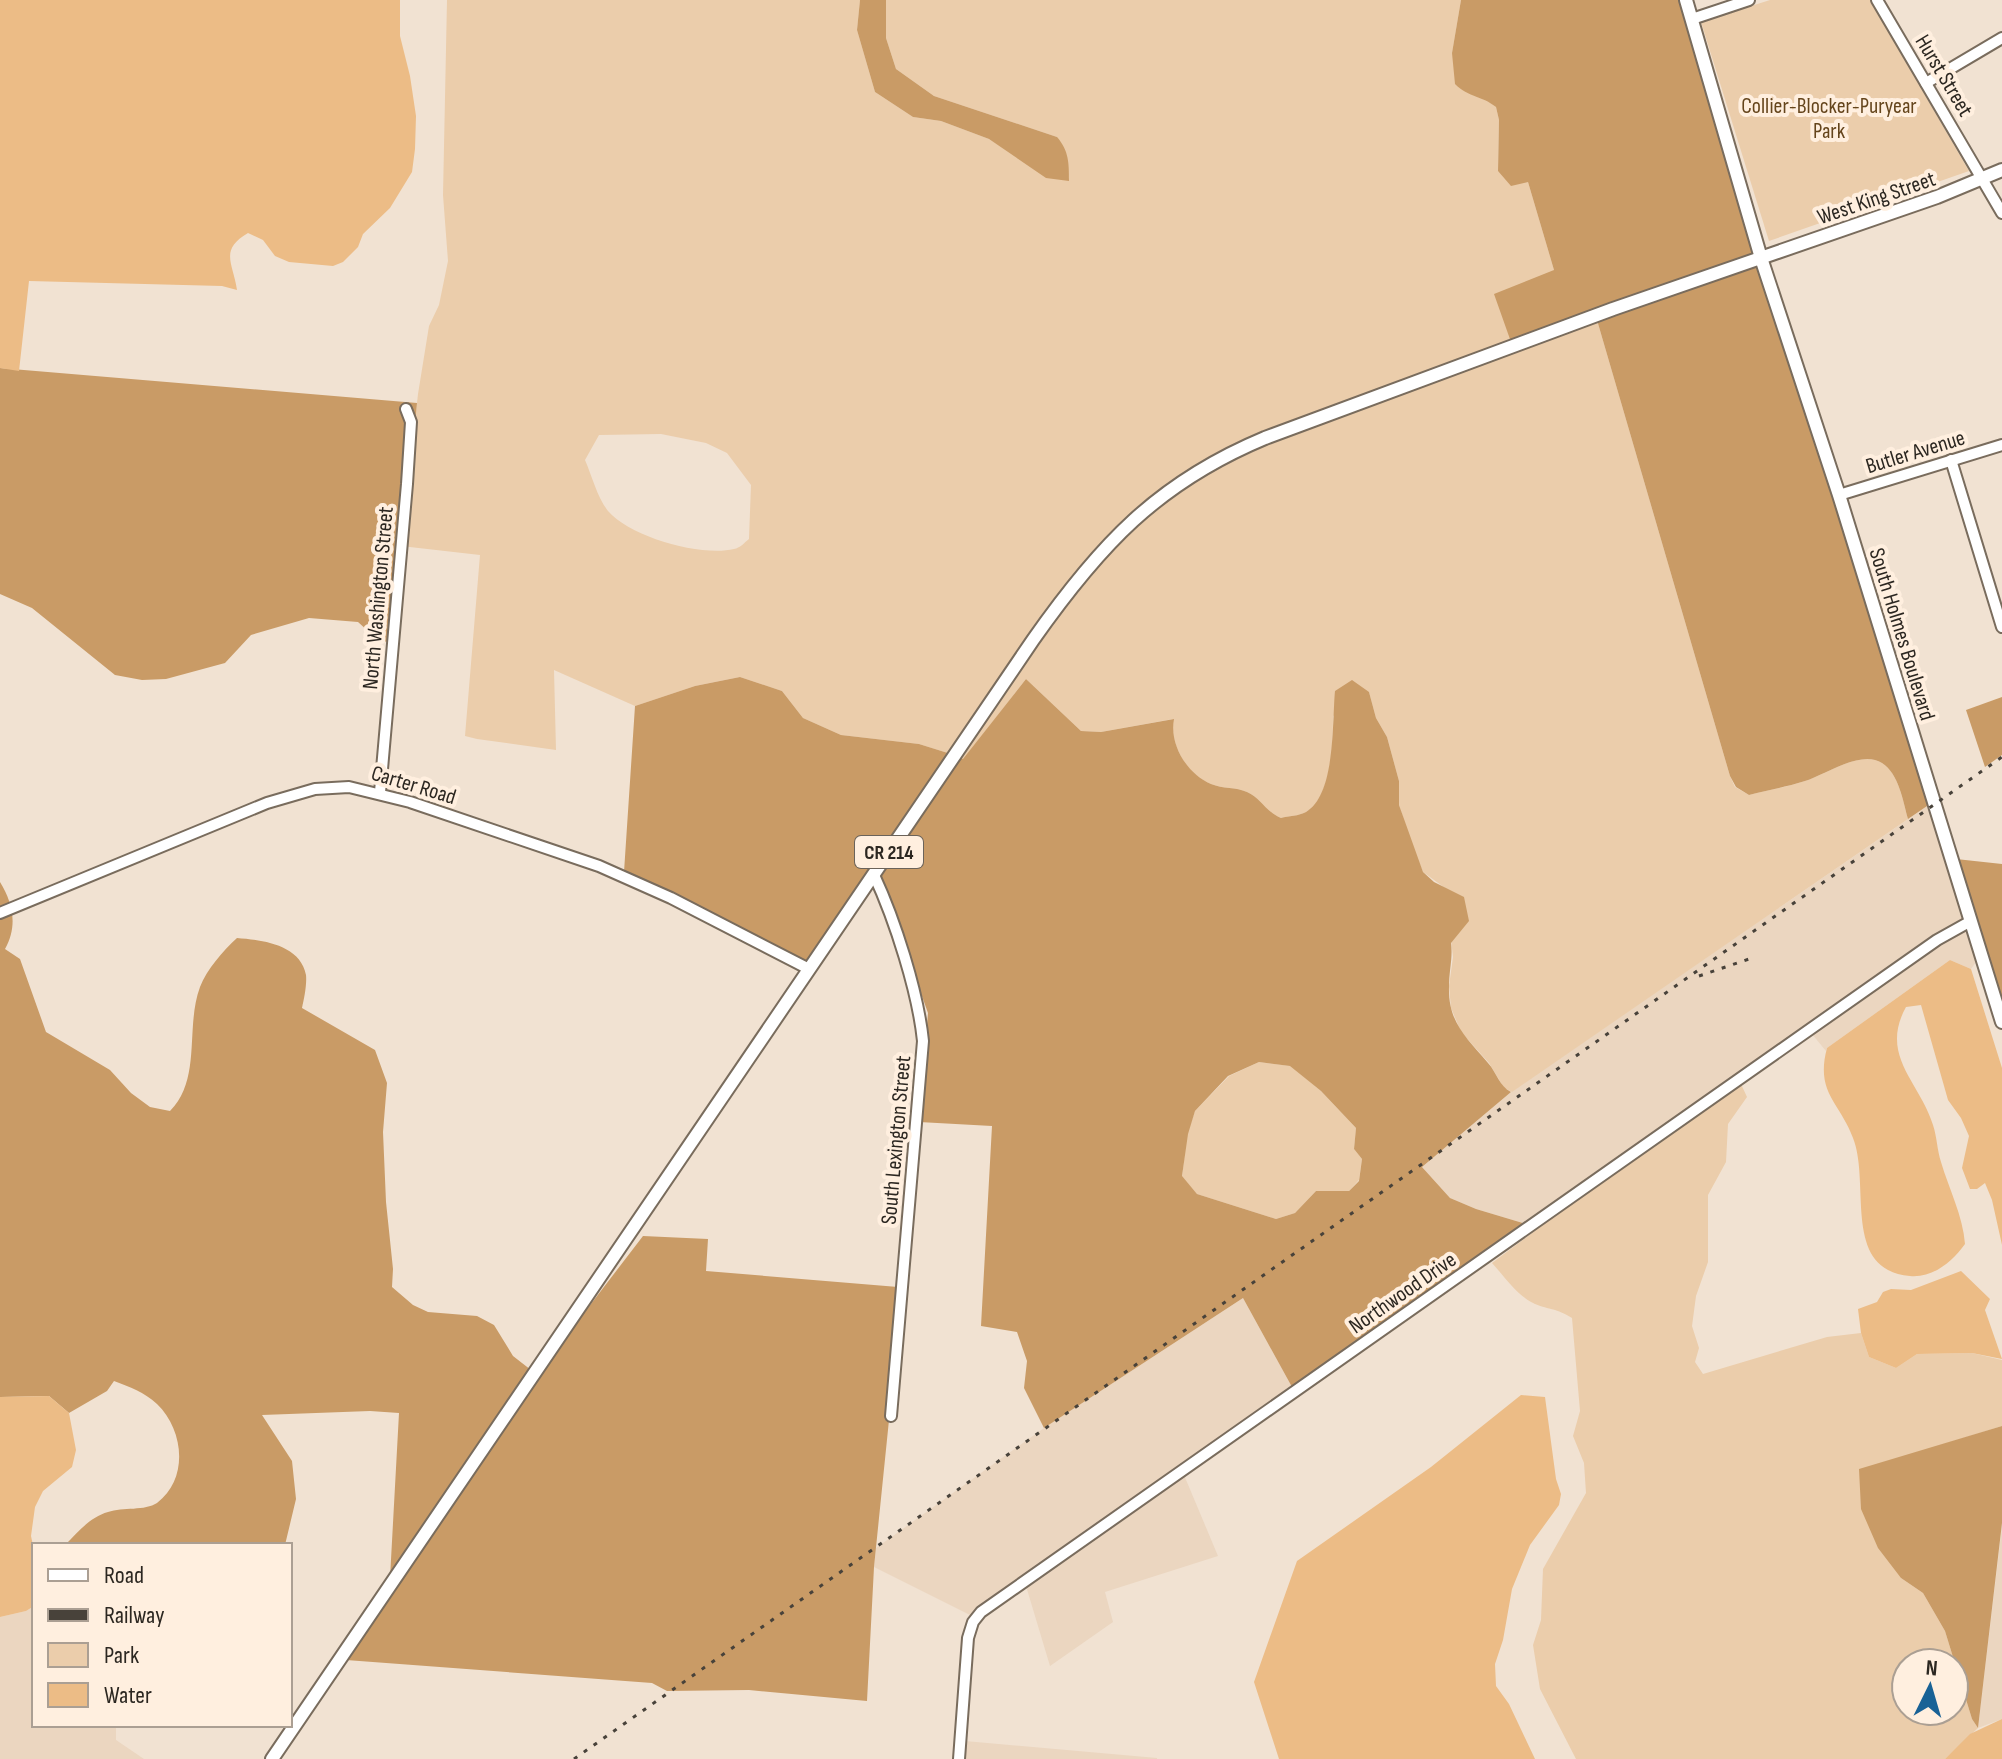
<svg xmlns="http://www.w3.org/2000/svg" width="2002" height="1759" font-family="'Sofia Sans Condensed',sans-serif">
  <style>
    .built { fill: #ebd6c0 }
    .green { fill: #ebcdab; fill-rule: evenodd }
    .forest { fill: #c99b66; fill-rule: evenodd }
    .water { fill: #ecbc86 }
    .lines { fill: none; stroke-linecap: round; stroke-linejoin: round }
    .minor-casing { stroke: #796c5d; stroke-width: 14 }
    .major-casing { stroke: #796c5d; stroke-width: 16 }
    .minor { stroke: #fff; stroke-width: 10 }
    .major { stroke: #fff; stroke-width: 12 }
    .rail { stroke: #48423a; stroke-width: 3; stroke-dasharray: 4 8; stroke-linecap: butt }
    .labels { text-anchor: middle; stroke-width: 8; stroke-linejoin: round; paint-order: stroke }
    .shield { fill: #ffefdf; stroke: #6b635a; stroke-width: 2 }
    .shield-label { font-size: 20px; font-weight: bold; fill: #2c2721 }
    .street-label { font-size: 22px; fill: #2c2721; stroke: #ffefdf }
    .park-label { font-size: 22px; fill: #65451c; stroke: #ffefdf }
  </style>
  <rect width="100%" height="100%" fill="#f1e2d2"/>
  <g class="built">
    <path d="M1930,804L1966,918L1526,1224L1476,1209L1450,1198L1422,1167L1511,1092Z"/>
    <path d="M1968,928L1978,959L1971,969L1950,960L1827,1048L1826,1051L1812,1034L1939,945Z"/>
    <path d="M1243,1298L1292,1387L1022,1577L972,1616L874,1567L876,1548L1044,1428Z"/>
    <path d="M1184,1475L1218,1556L1105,1592L1113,1622L1050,1666L1026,1586Z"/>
    <path d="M2002,1526V1719L1978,1728Z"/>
    <path d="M34,1606V1725H116V1740L144,1759H0V1617L26,1611Z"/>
    <path d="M965,1741L1157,1758V1759H964Z"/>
  </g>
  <g class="green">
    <path d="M447,0H860L857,30L875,92L913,117L941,121L989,139L1016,156L1057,137L934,96L896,69L886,38V0H1461L1452,53L1486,99L1496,107L1499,120L1498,171L1528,182L1554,270L1511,342L1194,468C1156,492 1123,520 1094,553L951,754L919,744L841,735L803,718L782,691L740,677L695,686L635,706L554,670L556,750L477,739L465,736L480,555L401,546L418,394L429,326L439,305L448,261L443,195ZM661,434L706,443L727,453L751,485L749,539C744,543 740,548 734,549C701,557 630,537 608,511C597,497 592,476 585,460L599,435Z"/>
    <path d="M1770,0H1870L1969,171L1769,241L1701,22Z"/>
    <path d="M1597,320L1730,776L1735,787L1749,795C1768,790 1787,787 1805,781C1825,775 1861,749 1882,763C1899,774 1903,801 1908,819L1512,1092L1504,1088L1489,1063L1461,1032L1451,1008L1449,986L1453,957L1445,888L1423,872L1414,851L1399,805V781L1387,737L1376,718L1369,692L1333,716C1333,742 1332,797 1306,812C1299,816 1288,816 1281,818C1265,811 1261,798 1247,792C1236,787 1223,789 1211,784C1186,774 1170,744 1173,719L1101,732L1081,731L1026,679L963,760L959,758L1078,587L1137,522L1215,467L1266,443Z"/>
    <path d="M1259,1062L1291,1066L1321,1091L1356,1128L1354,1149L1362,1159L1359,1180L1349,1191H1316L1295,1213L1276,1219L1197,1194L1182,1177L1187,1134L1195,1111L1229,1076Z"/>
    <path d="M1741,1084L1747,1097L1728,1124L1726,1162L1708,1195V1262L1696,1296L1692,1326L1699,1348L1695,1362L1703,1374L1827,1337L1861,1333L1869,1357L1896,1368L1917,1354L1972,1353L2002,1360V1426L1893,1460L1901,1578L1923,1593L1945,1631L1972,1719L1978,1728L1945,1759H1576L1540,1689L1533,1645L1541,1620L1543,1569L1586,1493L1584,1463L1573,1436L1580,1411L1572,1318C1556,1308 1550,1310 1535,1304C1517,1296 1505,1277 1492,1263L1571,1204ZM1906,1663H1954V1711H1906Z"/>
  </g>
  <g class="forest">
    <path d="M860,0H886V38L896,69L934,96L1057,137C1069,151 1069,163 1069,181L1046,178L989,139L941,121L913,117L875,92L857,30Z"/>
    <path d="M1461,0H1681L1756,255L1511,342L1494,294L1554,270L1528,182L1511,186L1498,171L1499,120L1496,107C1481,95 1469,98 1455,84L1452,53Z"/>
    <path d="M1759,265L1835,497L1930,804L1908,819C1903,801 1899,774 1882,763C1861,749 1825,775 1805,781C1786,787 1768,790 1749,795L1736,787L1730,776L1597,320Z"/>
    <path d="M0,368L417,403L393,643L378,640L358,622L309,618L251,635L225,663L166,679L142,680L115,675L32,608L0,594Z"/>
    <path d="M740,677L782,691L803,718L841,735L919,744L951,754L809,962L694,910L624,872L635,706L695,686Z"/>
    <path d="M1026,679L1081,731L1101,732L1174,719C1169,744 1187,774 1211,784C1223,789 1236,787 1247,792C1261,798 1265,811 1281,818C1288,816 1299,816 1306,812C1336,794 1332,722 1335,691L1352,680L1369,692L1376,718L1387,737L1399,781V805L1423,872L1434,882L1464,897L1469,921L1451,943C1453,958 1449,971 1449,987C1448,1023 1467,1038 1488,1063C1497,1073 1499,1086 1511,1092L1422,1167L1450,1198L1476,1209L1526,1224L1292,1387L1243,1298L1044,1428L1024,1388L1027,1361L1017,1332L981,1326L992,1126L919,1122L928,1013L879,876L959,758L963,759ZM1259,1062L1290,1066L1321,1091L1356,1128L1354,1149L1362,1159L1359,1181L1349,1191H1316L1295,1213L1276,1219L1197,1194L1182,1176L1188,1134L1195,1111L1228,1076Z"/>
    <path d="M2002,697V755L1985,767L1966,710Z"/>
    <path d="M1956,859L2002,864V1002Z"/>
    <path d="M0,882C13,903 18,926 5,949L20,959L46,1032L110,1070L131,1093L150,1107L170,1111C202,1079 185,1027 200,987C207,969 223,951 237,938C261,940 300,944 306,975C307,985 304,999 302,1008L375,1050L387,1083L383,1132L386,1202L393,1269L392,1287L413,1305L428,1312L477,1316L494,1325L513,1356L531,1370L390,1578L399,1413L370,1411L262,1415L292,1461L296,1499L285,1545H65C78,1532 90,1517 108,1512C123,1507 145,1511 157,1503C189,1479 184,1430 157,1404C144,1392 130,1387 114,1381L107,1391L69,1413L49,1396L0,1397Z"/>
    <path d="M643,1236L708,1239L706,1271L898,1287L886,1420H889L874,1567L867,1701L749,1690L667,1691L652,1683L346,1660L548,1360Z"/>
    <path d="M2002,1426V1523L1978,1728L1972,1719L1945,1631L1923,1593L1901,1578L1878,1548L1861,1509L1859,1469Z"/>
  </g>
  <g class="water">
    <path d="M0,0H400V36L410,76L416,116L415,149L412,172L390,208L363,234L358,247L343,262L333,266L289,262L275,256L263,240L248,233C219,250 233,263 237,290L222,286L29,281L19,371L0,368Z"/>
    <path d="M1950,960L1971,969L2002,1068V1245L1992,1200L1985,1183L1977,1189H1970L1962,1168L1969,1136L1961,1118L1948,1100L1921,1005L1906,1007C1879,1056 1920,1082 1933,1125C1937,1137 1937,1150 1941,1162C1949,1189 1963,1216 1965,1244C1952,1262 1933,1278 1910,1276C1841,1270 1871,1183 1853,1138C1840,1102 1815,1093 1827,1048Z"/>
    <path d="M1961,1271L1990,1299L1985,1310L2002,1359L1972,1353L1917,1354L1896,1368L1869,1357L1861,1333L1858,1309L1877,1302L1883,1292L1891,1289L1911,1290Z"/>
    <path d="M1521,1395L1545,1397L1556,1479L1561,1494L1559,1505L1530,1545L1512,1589L1503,1640L1495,1664L1496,1686L1509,1704L1535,1759H1279L1254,1682L1297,1561L1431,1467Z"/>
    <path d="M49,1396L69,1413L76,1450L72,1467L43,1491L35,1507L31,1536L34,1550V1606L26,1611L0,1617V1397Z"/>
    <path d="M2002,1719V1759H1945L1970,1734Z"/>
  </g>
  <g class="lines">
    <defs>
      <g id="minor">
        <path d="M1877,0L2002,213"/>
        <path d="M1692,19L1749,0"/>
        <path d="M1926,83L2002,38"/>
        <path d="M1951,460L2002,627"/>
        <path d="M1839,495L2002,445"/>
        <path d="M380,792L407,484L411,422L406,409"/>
        <path d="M874,875C895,920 918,992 923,1041L891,1416"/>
        <path d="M0,913L267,803L315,789L349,787L410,802L599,866L671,898L809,969"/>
        <path d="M959,1759L968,1638L973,1622L981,1612L1937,940L1971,921"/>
      </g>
      <g id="major">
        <path d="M1686,0L1761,258L1839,495L2002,1022"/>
        <path d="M272,1759L1033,640C1099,546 1157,483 1265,438L1613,309L1937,197L2002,170"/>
      </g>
    </defs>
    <use href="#minor" class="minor-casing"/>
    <use href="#major" class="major-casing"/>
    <use href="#minor" class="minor"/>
    <use href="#major" class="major"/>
    <g class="rail">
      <path d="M1699,976L1749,959"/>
      <path d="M574,1759L2002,757"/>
    </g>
  </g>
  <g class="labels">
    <rect class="shield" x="855" y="836" width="68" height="32" rx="6"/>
    <g class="shield-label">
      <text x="889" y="859">CR 214</text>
    </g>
    <g class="street-label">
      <text transform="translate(1945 75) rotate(59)" y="8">Hurst Street</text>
      <text transform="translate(1876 197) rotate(-19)" y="8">West King Street</text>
      <text transform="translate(1915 451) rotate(-17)" y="8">Butler Avenue</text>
      <text transform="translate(377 598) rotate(-85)" y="8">North Washington Street</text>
      <text transform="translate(1903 634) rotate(73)" y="8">South Holmes Boulevard</text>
      <text transform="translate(414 784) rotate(17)" y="8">Carter Road</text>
      <text transform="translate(895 1140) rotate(-85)" y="8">South Lexington Street</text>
      <text transform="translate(1402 1292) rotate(-35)" y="8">Northwood Drive</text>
    </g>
    <g class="park-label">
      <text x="1829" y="113">Collier-Blocker-Puryear<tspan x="1829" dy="25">Park</tspan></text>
    </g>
  </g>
  <rect x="32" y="1543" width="260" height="184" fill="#ffefdf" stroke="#ab9f93" stroke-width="2"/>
  <rect x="48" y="1569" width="40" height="12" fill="#ffffff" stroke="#ab9f93" stroke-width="2"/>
  <text x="104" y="1583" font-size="24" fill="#2c2721">Road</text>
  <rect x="48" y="1609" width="40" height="12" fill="#48423a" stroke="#ab9f93" stroke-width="2"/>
  <text x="104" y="1623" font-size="24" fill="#2c2721">Railway</text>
  <rect x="48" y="1643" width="40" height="24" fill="#ebcdab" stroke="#ab9f93" stroke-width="2"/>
  <text x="104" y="1663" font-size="24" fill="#2c2721">Park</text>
  <rect x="48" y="1683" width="40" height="24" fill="#ecbc86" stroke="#ab9f93" stroke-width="2"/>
  <text x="104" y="1703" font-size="24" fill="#2c2721">Water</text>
  <g transform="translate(1930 1687) rotate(5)"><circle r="38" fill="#ffefdf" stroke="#ab9f93" stroke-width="2"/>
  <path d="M0-6L14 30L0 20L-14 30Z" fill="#196296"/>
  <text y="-12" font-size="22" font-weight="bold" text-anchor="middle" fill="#2c2721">N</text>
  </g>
</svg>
